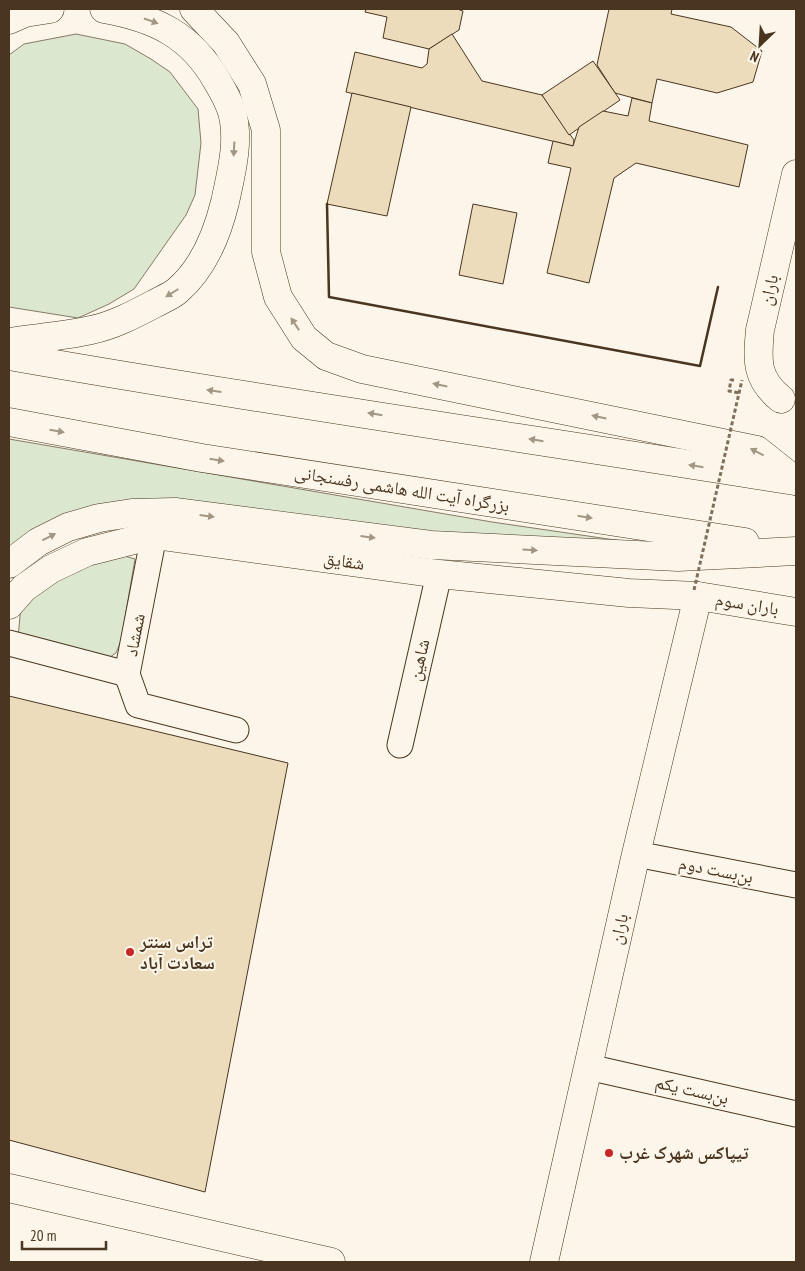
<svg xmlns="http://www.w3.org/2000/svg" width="805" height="1271" font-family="'PT Sans Narrow','Noto Naskh Arabic',sans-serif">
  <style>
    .green { fill: #dce7d0; stroke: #887966 }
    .building { fill: #ecdcbc; stroke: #4a3520 }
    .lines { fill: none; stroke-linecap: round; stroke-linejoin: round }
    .minor-casing { stroke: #4a3520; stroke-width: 27 }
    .tertiary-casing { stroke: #4a3520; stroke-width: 29 }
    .trunk-casing { stroke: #4a3520; stroke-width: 29 }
    .path { stroke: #7f6f5c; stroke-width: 3; stroke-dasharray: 4 2.5; stroke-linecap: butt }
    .minor { stroke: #fbf6e9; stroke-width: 25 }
    .tertiary { stroke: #fbf6e9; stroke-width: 28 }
    .trunk { stroke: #fbf6e9; stroke-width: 28 }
    .path-bridge { stroke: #7f6f5c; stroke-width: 3; stroke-dasharray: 4 2.5; stroke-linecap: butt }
    .wall { stroke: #4a3520; stroke-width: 2.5 }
    .oneway { fill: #a29684 }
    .poi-dot { fill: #c62828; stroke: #fbf6e9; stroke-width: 2 }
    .labels { text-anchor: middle; stroke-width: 4; stroke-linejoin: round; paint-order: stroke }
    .street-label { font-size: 18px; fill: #4a3520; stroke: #fbf6e9 }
    .poi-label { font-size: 18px; font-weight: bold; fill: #4a3520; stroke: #fbf6e9; text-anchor: start }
  </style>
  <rect width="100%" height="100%" fill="#fbf6e9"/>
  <g class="green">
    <path d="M76,34L125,44L151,59L170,72L198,109L201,143L195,195L186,215L134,289L109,304L78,318L9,307V55L24,44Z"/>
    <path d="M9,439L492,522L677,549L429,536L179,503L9,553Z"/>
    <path d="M121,555L135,559L121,641L116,653L107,659L18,638L21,605L65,572Z"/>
  </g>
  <g class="building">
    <path d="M366,9H457L463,11L459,30L429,49L383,38L387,17L365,12Z"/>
    <path d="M609,9H672L671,14L731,27L762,51L753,82L717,93L657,79L652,103L615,93L597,65Z"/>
    <path d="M452,34L482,81L542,95L574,140L573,146L346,92L355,52L422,68L427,64L429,49Z"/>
    <path d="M593,61L620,100L569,135L542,95Z"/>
    <path d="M352,93L411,107L387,216L327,204Z"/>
    <path d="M632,98L652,103L649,121L748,145L739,187L636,163L614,178L589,283L547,273L571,168L548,163L553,141L573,146L579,127L603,111L628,116Z"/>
    <path d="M473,204L517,213L503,284L459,275Z"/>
    <path d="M9,696L288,763L205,1192L9,1140Z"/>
  </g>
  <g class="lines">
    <defs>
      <g id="minor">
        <path d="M9,643L127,674"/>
        <path d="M127,674L154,535"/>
        <path d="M127,674L138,705L236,730"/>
        <path d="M400,745L439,574"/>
        <path d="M636,854L796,885"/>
        <path d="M588,1067L796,1114"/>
      </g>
      <g id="tertiary">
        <path d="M781,399C756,379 757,361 760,330L796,174"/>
        <path d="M9,605L24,588L51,569L87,552L154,535L439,574L629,593L698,596L796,612"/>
        <path d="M9,1188L331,1262"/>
        <path d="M544,1262L636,854L698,596"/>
      </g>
      <g id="trunk">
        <path d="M194,9L226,43L252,84L266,130V252L278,297L304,338L326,356L362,369L757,450L796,481"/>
        <path d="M9,20L25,13L50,9"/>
        <path d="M9,342C36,338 64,336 91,330C112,326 135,314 154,304C161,300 171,296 177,291C204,268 217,235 225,202C231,174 240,141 232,112C229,102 223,91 217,81C191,35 155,18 104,9"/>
        <path d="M9,356C270,402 533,439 795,481"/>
        <path d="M9,422L202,458L745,542"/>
        <path d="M9,564L38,542L68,527L99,518L132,513L175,512L431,545L678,557L796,551"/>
      </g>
    </defs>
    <use href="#minor" class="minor-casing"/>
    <use href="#tertiary" class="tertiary-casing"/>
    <use href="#trunk" class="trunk-casing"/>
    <path class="path" d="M734,380H731L729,391L739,393"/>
    <use href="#minor" class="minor"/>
    <use href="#tertiary" class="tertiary"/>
    <use href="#trunk" class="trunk"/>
    <path class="path-bridge" d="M694,590L742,380"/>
    <path class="wall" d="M327,204L329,297L700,366L718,287"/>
  </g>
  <defs><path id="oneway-solid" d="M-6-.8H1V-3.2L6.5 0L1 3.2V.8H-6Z" transform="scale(1.25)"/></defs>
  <g class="oneway">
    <use href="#oneway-solid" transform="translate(151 21) rotate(19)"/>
    <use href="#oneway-solid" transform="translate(234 149) rotate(93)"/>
    <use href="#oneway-solid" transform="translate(172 293) rotate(148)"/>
    <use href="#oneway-solid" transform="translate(295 324) rotate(-123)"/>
    <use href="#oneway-solid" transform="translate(440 385) rotate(-168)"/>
    <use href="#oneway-solid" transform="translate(214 391) rotate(-172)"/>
    <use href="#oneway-solid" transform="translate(375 414) rotate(-171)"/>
    <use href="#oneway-solid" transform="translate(599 417) rotate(-168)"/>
    <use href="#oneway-solid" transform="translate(57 431) rotate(10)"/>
    <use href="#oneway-solid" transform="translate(536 440) rotate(-171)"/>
    <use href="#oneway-solid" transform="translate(757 452) rotate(-153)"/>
    <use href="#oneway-solid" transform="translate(217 460) rotate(9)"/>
    <use href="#oneway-solid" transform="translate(696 466) rotate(-171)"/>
    <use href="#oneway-solid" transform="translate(207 516) rotate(7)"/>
    <use href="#oneway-solid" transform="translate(585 517) rotate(9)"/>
    <use href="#oneway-solid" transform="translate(49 537) rotate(-27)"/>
    <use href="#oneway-solid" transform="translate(368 537) rotate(7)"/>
    <use href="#oneway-solid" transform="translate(530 550) rotate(3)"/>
  </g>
  <g class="poi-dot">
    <circle cx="130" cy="952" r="5"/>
    <circle cx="609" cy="1153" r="5"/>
  </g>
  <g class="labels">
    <g class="street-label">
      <text transform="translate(769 290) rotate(-77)" y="6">باران</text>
      <text transform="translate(402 489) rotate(9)" y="6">بزرگراه آیت الله هاشمی رفسنجانی</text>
      <text transform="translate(344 561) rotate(8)" y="6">شقایق</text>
      <text transform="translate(747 604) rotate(9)" y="6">باران سوم</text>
      <text transform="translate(135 635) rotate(-79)" y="6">شمشاد</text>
      <text transform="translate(419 660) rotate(-77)" y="6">شاهین</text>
      <text transform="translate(716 870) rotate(11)" y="6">بن‌بست دوم</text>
      <text transform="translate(619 929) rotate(-77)" y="6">باران</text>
      <text transform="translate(692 1090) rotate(13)" y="6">بن‌بست یکم</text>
    </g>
    <g class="poi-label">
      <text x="140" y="948">تراس سنتر<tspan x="140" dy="21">سعادت آباد</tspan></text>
      <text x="619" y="1159">تیپاکس شهرک غرب</text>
    </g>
  </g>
  <rect width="805" height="1271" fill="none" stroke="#4a3520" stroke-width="20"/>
  <g transform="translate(760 45) rotate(205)" stroke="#fbf6e9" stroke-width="4" paint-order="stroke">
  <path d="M0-4L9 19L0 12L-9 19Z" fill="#4a3520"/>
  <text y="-8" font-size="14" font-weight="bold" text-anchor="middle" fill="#4a3520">N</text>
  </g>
  <path d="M22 1241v8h84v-8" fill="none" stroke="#4a3520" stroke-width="2.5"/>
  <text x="30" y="1241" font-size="15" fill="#4a3520" stroke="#fbf6e9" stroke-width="4" paint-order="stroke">20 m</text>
</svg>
